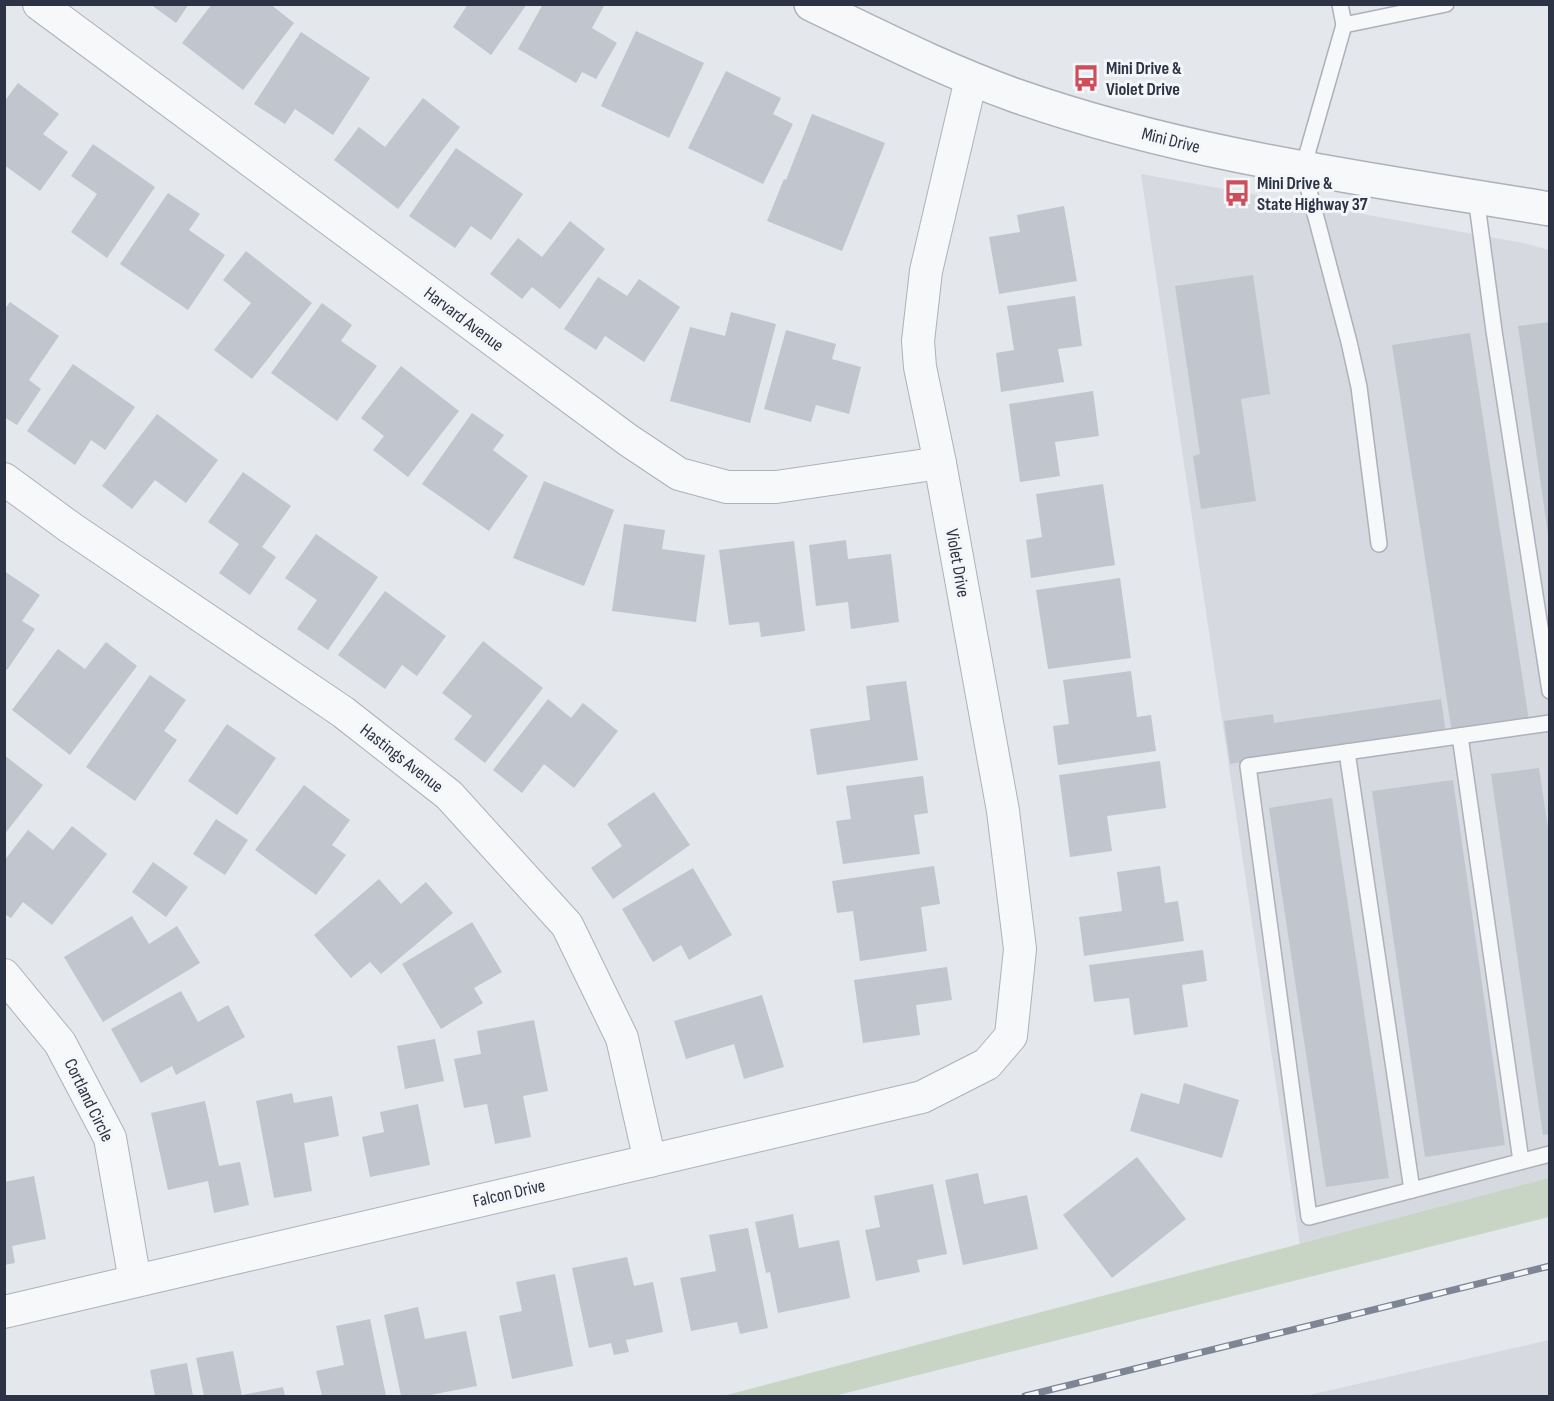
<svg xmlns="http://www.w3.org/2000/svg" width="1554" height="1401" font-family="'Sofia Sans Condensed',sans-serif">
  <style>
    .built { fill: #d6d9e0 }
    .green { fill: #c8d5c5 }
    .building { fill: #c1c5ce }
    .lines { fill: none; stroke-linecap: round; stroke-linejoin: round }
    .service-casing { stroke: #adb1ba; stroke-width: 18 }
    .minor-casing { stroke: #adb1ba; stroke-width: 34 }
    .tertiary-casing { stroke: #adb1ba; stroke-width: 36 }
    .service { stroke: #f7f8fa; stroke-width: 15 }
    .minor { stroke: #f7f8fa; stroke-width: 32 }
    .tertiary { stroke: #f7f8fa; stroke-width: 33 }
    .rail-casing { stroke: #7e8595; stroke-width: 7 }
    .rail { stroke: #f4f6f9; stroke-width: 4.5; stroke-dasharray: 14; stroke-linecap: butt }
    .labels { text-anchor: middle; stroke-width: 6; stroke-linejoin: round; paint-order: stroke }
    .poi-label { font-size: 18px; font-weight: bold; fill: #2c3344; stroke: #f4f6f9; text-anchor: start }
    .street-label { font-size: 18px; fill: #2c3344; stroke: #f4f6f9 }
  </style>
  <rect width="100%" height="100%" fill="#e4e7ec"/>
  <g class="built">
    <path d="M1141,174L1523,243L1549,250V1178L1300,1245Z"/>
    <path d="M1549,1340V1396H1305Z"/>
  </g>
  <path class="green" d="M1549,1178V1217L834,1396H723Z"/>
  <g class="building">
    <path d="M150,4H189L176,23Z"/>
    <path d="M212,4H270L294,23L243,90L182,43Z"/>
    <path d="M468,4H527L491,55L453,27Z"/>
    <path d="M543,4H605L592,28L617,43L596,79L582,72L576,83L518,49Z"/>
    <path d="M636,31L704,63L669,138L601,106Z"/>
    <path d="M301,32L370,78L333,135L295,109L285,124L254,104Z"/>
    <path d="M726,71L781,98L773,114L793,124L763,184L688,148Z"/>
    <path d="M18,83L59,114L43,134L68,152L40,191L4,165V102Z"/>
    <path d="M423,98L460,127L398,209L334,160L359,127L385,147Z"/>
    <path d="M812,114L885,143L842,251L767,221L784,179L786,180Z"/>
    <path d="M93,144L155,187L107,258L71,232L97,194L71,176Z"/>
    <path d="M456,148L523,194L491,240L471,226L455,248L409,216Z"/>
    <path d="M168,193L200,214L189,230L225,255L188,310L120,264Z"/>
    <path d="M1064,206L1077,281L999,294L989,237L1020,232L1017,215Z"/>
    <path d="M570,221L605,249L560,309L532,287L522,299L490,274L518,238L542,257Z"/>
    <path d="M246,251L312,303L252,379L214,350L251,303L223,280Z"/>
    <path d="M1253,275L1270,394L1241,399L1256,501L1201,509L1193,456L1200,454L1175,286Z"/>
    <path d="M598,277L627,296L639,279L680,307L644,362L605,336L596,350L564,329Z"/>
    <path d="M1075,296L1082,346L1058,349L1064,382L1001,392L996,353L1014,350L1007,306Z"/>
    <path d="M10,302L59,336L29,380L41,389L17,425L4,417V310Z"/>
    <path d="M322,303L352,325L341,341L377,366L337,421L271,373Z"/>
    <path d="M731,312L776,324L750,423L670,401L690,327L725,336Z"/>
    <path d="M1550,322V534H1548L1518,326Z"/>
    <path d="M786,330L836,344L832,359L861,367L849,414L816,405L811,422L764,409Z"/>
    <path d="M1470,333L1529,721L1452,733L1392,345Z"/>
    <path d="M73,364L135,407L105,450L91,440L75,465L27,431Z"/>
    <path d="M401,366L459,411L408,477L373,450L384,436L361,418Z"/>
    <path d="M1093,391L1099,436L1055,442L1060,476L1020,482L1009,404Z"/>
    <path d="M472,413L504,435L493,450L528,476L489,531L422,484Z"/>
    <path d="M157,414L218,460L186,503L155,480L132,509L102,486Z"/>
    <path d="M243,472L291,506L262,547L276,557L250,595L219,573L239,544L208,522Z"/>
    <path d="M544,481L614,510L584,586L513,558Z"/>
    <path d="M1103,484L1115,565L1031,578L1026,540L1042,537L1036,494Z"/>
    <path d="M624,524L665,530L662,549L705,555L696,622L612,611Z"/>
    <path d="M316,534L378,577L328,650L297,629L317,600L285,578Z"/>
    <path d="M846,540L848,559L891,554L899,622L851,629L848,602L816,606L809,545Z"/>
    <path d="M794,541L805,631L761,637L759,622L729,625L719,550Z"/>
    <path d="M4,571L40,595L22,621L35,629L7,670L4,668Z"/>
    <path d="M1120,578L1131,658L1048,669L1036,590Z"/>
    <path d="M385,591L446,636L417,676L402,665L385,689L338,655Z"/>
    <path d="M483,641L543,688L485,763L454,739L472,716L442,693Z"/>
    <path d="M106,642L137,666L70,755L12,710L58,649L85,669Z"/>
    <path d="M1131,671L1137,717L1151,715L1156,751L1058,765L1053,726L1069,724L1063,680Z"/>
    <path d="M150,675L186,700L164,731L177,740L135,801L86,767Z"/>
    <path d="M906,681L918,760L817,775L810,729L870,720L866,686Z"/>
    <path d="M548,699L571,718L583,703L618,731L574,788L544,764L522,793L493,770Z"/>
    <path d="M1441,699L1446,733L1230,764L1224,721L1273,714L1274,723Z"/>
    <path d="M227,724L276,758L237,815L188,781Z"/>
    <path d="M4,755L43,785L4,835Z"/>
    <path d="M1160,761L1166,808L1107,816L1112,851L1070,857L1059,775Z"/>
    <path d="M1539,768L1550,842V1134L1543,1135L1491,774Z"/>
    <path d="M923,776L928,813L914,815L920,854L843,864L836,821L851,819L846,786Z"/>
    <path d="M1453,780L1505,1145L1425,1157L1372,791Z"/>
    <path d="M304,785L350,820L332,845L346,855L316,895L255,850Z"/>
    <path d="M654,792L690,845L613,899L591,868L622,846L607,824Z"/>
    <path d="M1332,798L1389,1178L1326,1187L1269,808Z"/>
    <path d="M216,819L248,840L225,875L193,854Z"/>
    <path d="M72,826L107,854L52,925L23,902L11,918L4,914V861L28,830L53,850Z"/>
    <path d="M153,862L188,887L166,917L132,892Z"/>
    <path d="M934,866L940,904L921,907L927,951L860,961L853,911L837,913L832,881Z"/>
    <path d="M1160,866L1165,903L1178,901L1184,941L1084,956L1079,917L1122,911L1117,872Z"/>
    <path d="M693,868L732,935L689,960L681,945L653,962L622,909Z"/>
    <path d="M379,879L401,904L426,882L453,913L381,974L370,962L351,978L314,935Z"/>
    <path d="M132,916L149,944L177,926L200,963L103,1022L64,957Z"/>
    <path d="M472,922L502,972L474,988L483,1003L441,1029L402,964Z"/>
    <path d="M1203,950L1207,981L1182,985L1188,1027L1134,1035L1129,998L1094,1002L1089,965Z"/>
    <path d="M947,967L952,1000L916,1005L920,1035L863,1043L854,980Z"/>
    <path d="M181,991L198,1022L228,1005L245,1037L176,1075L172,1066L141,1083L111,1029Z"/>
    <path d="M762,995L784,1067L744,1079L734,1044L686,1059L674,1021Z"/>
    <path d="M534,1020L548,1091L523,1096L531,1137L495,1144L487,1104L464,1108L454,1059L481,1054L477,1031Z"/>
    <path d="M435,1039L444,1081L405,1089L397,1046Z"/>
    <path d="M1184,1083L1239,1100L1222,1158L1130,1131L1141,1093L1179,1104Z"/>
    <path d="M292,1093L294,1103L332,1096L339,1136L304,1143L312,1191L274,1198L256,1101Z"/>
    <path d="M205,1101L219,1166L240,1162L249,1205L214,1213L208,1181L168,1190L151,1113Z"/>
    <path d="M418,1104L430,1165L370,1177L362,1137L384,1132L380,1112Z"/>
    <path d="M1137,1157L1186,1219L1112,1278L1063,1215Z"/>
    <path d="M978,1173L984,1204L1027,1195L1038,1249L963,1265L945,1180Z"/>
    <path d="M34,1176L46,1239L12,1246L15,1263L4,1265V1182Z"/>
    <path d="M933,1184L947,1254L917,1260L920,1272L876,1281L865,1230L880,1227L874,1196Z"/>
    <path d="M793,1214L799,1248L839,1240L850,1298L778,1313L770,1272L766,1273L755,1222Z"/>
    <path d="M748,1228L768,1328L740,1334L737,1322L691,1331L680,1278L716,1271L709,1235Z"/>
    <path d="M627,1257L634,1286L653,1282L663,1332L626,1340L629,1352L614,1355L611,1343L589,1348L572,1268Z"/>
    <path d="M555,1274L573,1366L512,1379L499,1316L522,1311L516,1282Z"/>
    <path d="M418,1307L425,1339L466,1331L477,1386L425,1396H401L384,1315Z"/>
    <path d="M370,1319L386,1396H322L316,1371L344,1365L336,1326Z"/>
    <path d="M233,1351L242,1396H204L196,1358Z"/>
    <path d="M187,1363L193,1396H155L150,1370Z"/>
    <path d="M283,1387L285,1396H242V1395Z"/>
  </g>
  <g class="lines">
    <defs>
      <g id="service">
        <path d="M1340,4L1344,25L1303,168L1349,342L1359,387L1379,544"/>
        <path d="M1344,25L1446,4"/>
        <path d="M1476,197L1494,331L1550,691"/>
        <path d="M1550,723L1248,766L1309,1217L1550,1154"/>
        <path d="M1460,736L1521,1161"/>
        <path d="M1347,752L1412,1190"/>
      </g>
      <g id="minor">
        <path d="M39,4L628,440L679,474L727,487H776L940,463"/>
        <path d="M4,479L71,528L343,712L449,795L567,925L622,1038L650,1161"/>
        <path d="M4,975L60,1043L110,1138L135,1281"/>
        <path d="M4,1312L922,1097L987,1064L1011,1036L1020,949L1003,811L940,463L920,367L918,341L926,271L971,79"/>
      </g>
      <path id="tertiary" d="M811,4C878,36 944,70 1014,95C1187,156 1369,179 1550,209"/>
    </defs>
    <use href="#service" class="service-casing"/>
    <use href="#minor" class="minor-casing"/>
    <use href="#tertiary" class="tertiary-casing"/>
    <use href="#service" class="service"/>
    <use href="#minor" class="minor"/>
    <use href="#tertiary" class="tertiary"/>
    <defs>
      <path id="rail" d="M1025,1396L1550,1266"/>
    </defs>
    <use href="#rail" class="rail-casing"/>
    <use href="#rail" class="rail"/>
  </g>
  <defs>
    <symbol id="bus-bare" viewBox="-9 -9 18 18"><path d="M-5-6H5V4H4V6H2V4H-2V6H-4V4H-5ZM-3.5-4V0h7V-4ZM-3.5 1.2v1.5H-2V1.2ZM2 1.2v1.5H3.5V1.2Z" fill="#cd4d59" stroke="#f4f6f9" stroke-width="2.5" paint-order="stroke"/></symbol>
  </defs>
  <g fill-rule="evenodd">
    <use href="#bus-bare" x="1067" y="59" width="38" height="38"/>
    <use href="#bus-bare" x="1218" y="174" width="38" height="38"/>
  </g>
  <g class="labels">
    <g class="poi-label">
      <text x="1106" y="74">Mini Drive &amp;<tspan x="1106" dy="21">Violet Drive</tspan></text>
      <text x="1257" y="189">Mini Drive &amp;<tspan x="1257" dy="21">State Highway 37</tspan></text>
    </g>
    <g class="street-label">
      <text transform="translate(1171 140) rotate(14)" y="6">Mini Drive</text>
      <text transform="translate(464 319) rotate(37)" y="6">Harvard Avenue</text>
      <text transform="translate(958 563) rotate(80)" y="6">Violet Drive</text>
      <text transform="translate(402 758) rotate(38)" y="6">Hastings Avenue</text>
      <text transform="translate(89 1100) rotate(64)" y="6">Cortland Circle</text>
      <text transform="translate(509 1193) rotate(-13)" y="6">Falcon Drive</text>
    </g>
  </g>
  <rect width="1554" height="1401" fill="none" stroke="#2c3344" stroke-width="12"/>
</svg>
